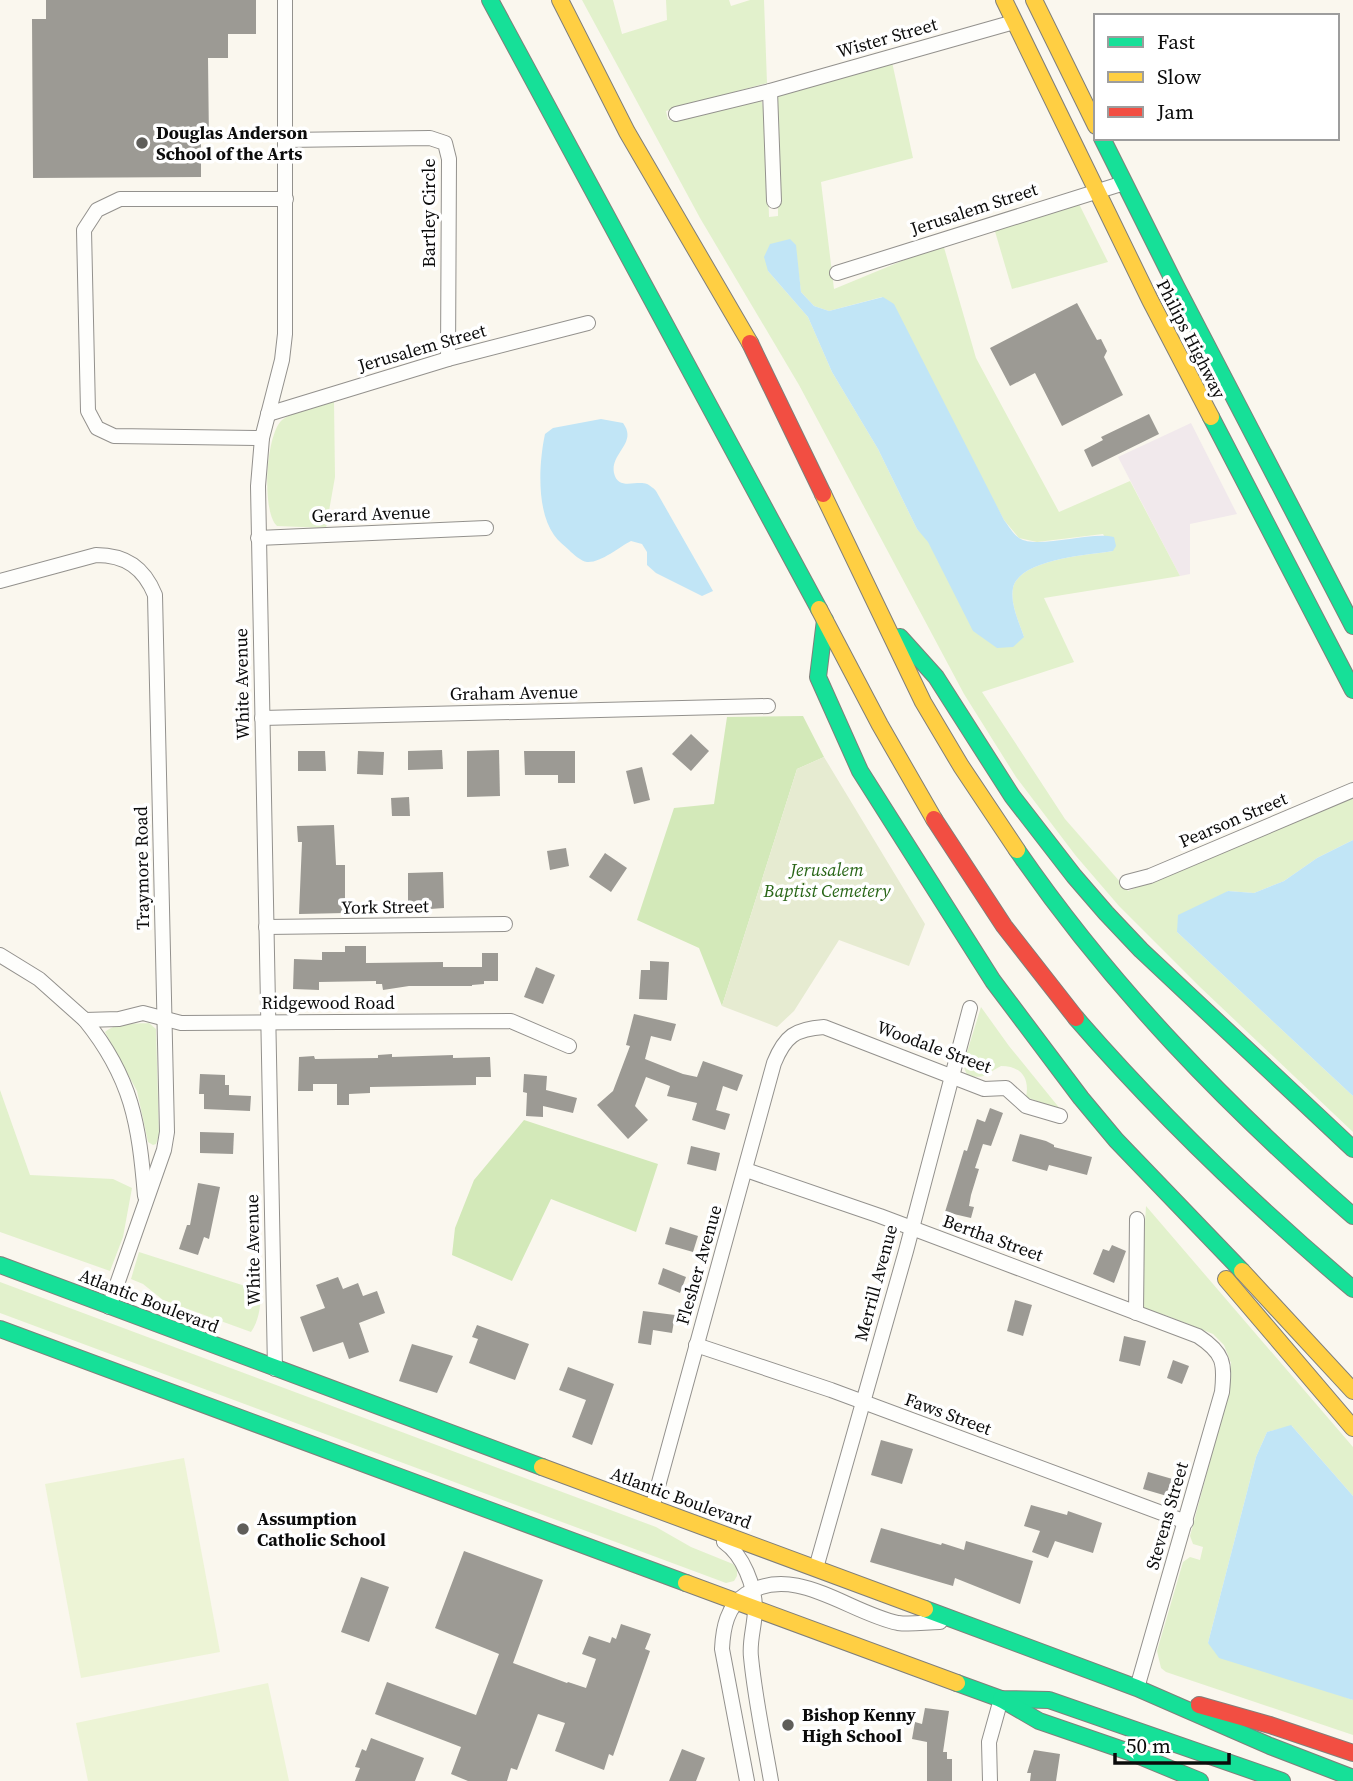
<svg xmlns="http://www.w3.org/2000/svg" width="1353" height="1781" font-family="'Source Serif 4',serif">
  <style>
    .industrial { fill: #f1e9ec }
    .green { fill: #e2f1cc; fill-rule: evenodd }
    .forest { fill: #d3e9b9 }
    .cemetery { fill: #e6ebd1 }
    .pitch { fill: #edf4d6 }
    .water { fill: #c1e5f6 }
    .building { fill: #9c9a94 }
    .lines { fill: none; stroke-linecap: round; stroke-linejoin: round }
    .street-casing { stroke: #93918d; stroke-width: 16 }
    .fast-casing { stroke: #807f7a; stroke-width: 18 }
    .slow-casing { stroke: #807f7a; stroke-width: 18 }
    .jam-casing { stroke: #807f7a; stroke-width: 18 }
    .street { stroke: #fefefc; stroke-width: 14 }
    .fast { stroke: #16e098; stroke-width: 16 }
    .slow { stroke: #ffcf43; stroke-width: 16 }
    .jam { stroke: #f24e42; stroke-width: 16 }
    .poi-dot { fill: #5f5e5a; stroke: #fff; stroke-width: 2.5 }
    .labels { text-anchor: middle; stroke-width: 7; stroke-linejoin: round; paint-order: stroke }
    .street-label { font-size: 18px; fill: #0b0b0b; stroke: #fff }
    .poi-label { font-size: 18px; font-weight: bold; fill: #0b0b0b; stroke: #fff; text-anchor: start }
    .park-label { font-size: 18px; font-style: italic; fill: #296618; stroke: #fff }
  </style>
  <rect width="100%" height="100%" fill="#faf7ee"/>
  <path class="industrial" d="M1191,423L1237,514L1190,524V574L1180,576L1118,457Z"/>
  <g class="green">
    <path d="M582,0H613L622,34L667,20L666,0H729L731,6L750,0H764L767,83L666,111L668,120L761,99L766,119L769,217L778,216L777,93L892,62L913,158L821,182L834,289L943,244L976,358L1059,512L1130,481L1180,576L1044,598L1074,662L982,692L1065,819L1128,891L1353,797V840L1317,858L1284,881L1254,893L1228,891L1177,932L1353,1096V1132L1200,987L1119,906L1076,856L1016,777L964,694L799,385L700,218ZM795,245L801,292L814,306L829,311L882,297L1004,520L1019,538L1037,542L1103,534L1113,551C1089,555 1019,559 1013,588C1010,604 1019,622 1024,637L917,529L878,449L832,372L808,317L768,271Z"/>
    <path d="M1079,204L1108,262L1012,289L994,228Z"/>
    <path d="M334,401L335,477L326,528L277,526C261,511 266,434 282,420C292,412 320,406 334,401Z"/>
    <path d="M981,1007L1009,1046L1061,1110L1026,1097C1030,1078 1021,1066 1001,1066C985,1074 986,1080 967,1075L963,1065Z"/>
    <path d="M149,1023L156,1029L159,1135L156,1144L153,1145L148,1142L137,1091L105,1032C117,1022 134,1024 149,1023Z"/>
    <path d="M0,1090L30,1175L113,1179L132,1188L123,1237L110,1271L0,1232Z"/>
    <path d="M1146,1206L1353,1447V1496L1292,1426L1267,1432L1256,1457L1208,1643L1353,1700V1735L1166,1672L1161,1668L1157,1651L1183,1562L1190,1557L1200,1560L1203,1547L1193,1544L1190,1536L1228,1394L1231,1363L1224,1345L1213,1334L1165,1315L1140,1309Z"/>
    <path d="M139,1252L261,1291C261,1304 259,1321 251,1332L163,1300L143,1284L131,1279Z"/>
    <path d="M0,1282L656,1527L691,1547L733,1564L737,1568V1576L734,1581L726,1583L0,1313Z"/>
  </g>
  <g class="forest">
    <path d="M803,716L824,757L797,769L722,1006L699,948L637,920L674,808L714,804L727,717Z"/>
    <path d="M524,1120L658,1164L636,1232L551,1199L512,1281L452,1255L455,1228L474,1180Z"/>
  </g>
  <path class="cemetery" d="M824,757L925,924L909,966L839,940L794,1011L777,1027L722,1006L797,769Z"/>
  <g class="pitch">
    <path d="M184,1458L220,1652L81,1678L45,1484Z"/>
    <path d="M268,1683L289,1781H88L76,1723Z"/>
  </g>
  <g class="water">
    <path d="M790,239L796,245L801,292L814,306L829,311L883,297L894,304L1004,520C1008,525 1013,534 1019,538C1037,550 1089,531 1114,537L1116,546L1113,551C1089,555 1019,559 1013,588C1010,604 1019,622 1024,637L1013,647L997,648L973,631L928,542L917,529L878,449L832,372L808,317L768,271L764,257L770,244Z"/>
    <path d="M601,419L623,423C638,443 610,453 614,473C618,491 636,480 647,484C648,484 656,490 656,491L713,591L702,596L656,573L647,565V552L642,544L631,541C619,547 601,563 587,562C581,561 574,555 569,550C564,545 558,541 554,535C536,510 539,462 545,434L553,428Z"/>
    <path d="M1353,840V1096L1177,932L1178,915L1228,891L1254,893L1284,881L1317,858Z"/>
    <path d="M1291,1425L1353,1496V1700L1219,1658L1208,1643L1256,1457L1267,1432Z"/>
  </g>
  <g class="building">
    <path d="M46,0H256V34H228V58H208L209,142H201V177L33,178L32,19H46Z"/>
    <path d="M1077,303L1097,340L1101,339L1107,351L1104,357L1123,395L1062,426L1035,373L1010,386L990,348Z"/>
    <path d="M1149,414L1159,434L1092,467L1084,450L1103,440L1101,437Z"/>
    <path d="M691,734L709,751L691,771L672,754Z"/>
    <path d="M442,750L443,769L408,770V751Z"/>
    <path d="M499,750L500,796L467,797V751Z"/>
    <path d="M298,751H325L326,771H298Z"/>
    <path d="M358,751L384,752L383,775L357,774Z"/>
    <path d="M524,751H575V783H558V775H525Z"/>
    <path d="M642,767L650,800L634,804L626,771Z"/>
    <path d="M409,797L410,816H392L391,798Z"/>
    <path d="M334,825L336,865H345V913L299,914L302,842H298L297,826Z"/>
    <path d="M566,848L569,866L550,870L547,851Z"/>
    <path d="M605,853L627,868L611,892L589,877Z"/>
    <path d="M443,872L444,908L430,909V906H408V873Z"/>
    <path d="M345,946H366V963L443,962V967H482V953H498V981H484V984L472,985V986H409L383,990L382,984H376V981L319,982V990L293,989L294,959L322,960V952H345Z"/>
    <path d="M650,961L669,962L667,1000L639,999L641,970H650Z"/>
    <path d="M536,967L555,975L543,1004L524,997Z"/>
    <path d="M634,1014L676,1024L671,1041L651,1036L645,1059L683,1074L697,1077L703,1061L743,1075L737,1091L723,1086L716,1110L730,1114L725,1130L692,1120L697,1103L667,1096L670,1086L646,1077L635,1106L648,1120L628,1139L597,1105L613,1091L630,1046L626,1045Z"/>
    <path d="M392,1054V1057L453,1055V1058L490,1057L491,1077H476V1085L370,1087V1093L349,1094V1105H337V1084H313V1091H298L299,1057L314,1056L315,1059L378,1058V1055Z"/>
    <path d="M200,1074L225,1075V1085H229V1095L251,1096L250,1111L204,1109V1094H199Z"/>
    <path d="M524,1074L547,1076L546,1090L577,1098L573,1113L543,1106V1117L526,1116L527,1093L523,1092Z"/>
    <path d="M990,1108L1003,1113L991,1146L983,1144L975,1168L979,1169L971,1195L969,1206L974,1207L971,1218L945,1212L964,1150L967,1151L977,1119L985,1122Z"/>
    <path d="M200,1132L234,1133L233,1154L200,1153Z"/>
    <path d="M1020,1134L1046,1141L1054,1145V1147L1092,1157L1087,1175L1049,1165L1047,1171L1012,1161Z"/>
    <path d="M691,1146L720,1153L716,1171L687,1164Z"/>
    <path d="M198,1183L220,1187L209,1239L204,1237L198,1255L179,1249L187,1225H190Z"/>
    <path d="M670,1227L698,1236L693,1252L665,1244Z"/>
    <path d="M1112,1245L1126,1251L1114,1283L1093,1274L1103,1249L1109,1251Z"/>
    <path d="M663,1268L686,1277L680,1293L658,1284Z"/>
    <path d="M338,1277L343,1289L358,1283L363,1296L377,1291L385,1313L359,1323L369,1352L349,1359L343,1342L313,1352L300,1317L325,1308L316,1285Z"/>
    <path d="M1015,1300L1032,1305L1023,1336L1007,1331Z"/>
    <path d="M643,1311L675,1315L672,1333L653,1330L651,1345L638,1343Z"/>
    <path d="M477,1325L529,1344L515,1380L469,1363L478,1339L472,1337Z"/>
    <path d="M1124,1336L1146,1341L1140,1366L1119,1361Z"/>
    <path d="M412,1344L453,1356L437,1393L399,1381Z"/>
    <path d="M1173,1360L1189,1366L1182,1384L1167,1378Z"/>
    <path d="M568,1367L614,1384L592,1445L572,1437L586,1400L559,1390Z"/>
    <path d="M881,1440L913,1449L902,1484L871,1475Z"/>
    <path d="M1148,1472L1176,1480L1172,1494L1168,1493L1167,1496L1143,1489Z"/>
    <path d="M1031,1505L1067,1515L1068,1511L1102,1523L1093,1553L1055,1541L1048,1558L1032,1552L1040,1531L1024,1526Z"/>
    <path d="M881,1528L941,1545L942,1543L964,1550L966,1541L1033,1561L1020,1604L955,1578L953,1586L870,1562Z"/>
    <path d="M464,1551L543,1580L513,1663L567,1683L568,1682L586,1688L596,1659L582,1654L589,1636L610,1643L612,1637L616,1639L621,1624L651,1634L645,1649L650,1651L613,1756L609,1754L604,1770L555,1751L565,1723L538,1714L517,1770L511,1768L507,1781H468L451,1774L461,1747L375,1714L387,1682L476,1715L499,1654L435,1628Z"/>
    <path d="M361,1577L389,1587L369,1642L341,1632Z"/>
    <path d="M925,1708L949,1711L943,1752H947V1759H952V1781H927V1742L912,1739L915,1722L922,1724Z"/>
    <path d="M371,1738L424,1758L415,1781H355L360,1768L355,1767L362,1749L366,1751Z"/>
    <path d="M682,1749L705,1758L696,1781H669Z"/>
    <path d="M1034,1750L1060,1754L1056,1781H1030L1031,1773H1027Z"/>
  </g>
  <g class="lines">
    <defs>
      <g id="street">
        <path d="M770,91L774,201"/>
        <path d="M676,114L770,91L1014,22"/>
        <path d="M286,140L430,138L445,143L449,159L448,359"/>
        <path d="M837,273L1124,183"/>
        <path d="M268,414L448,359L588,323"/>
        <path d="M262,438L114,436L97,428L88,411L84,230L97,210L120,199H286"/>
        <path d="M258,538L486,528"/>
        <path d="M0,581L96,555C126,555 144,568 155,595L167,1132L164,1150L109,1307"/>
        <path d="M262,718L768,706"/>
        <path d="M1127,882L1150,876L1353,790"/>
        <path d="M266,927L505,924"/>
        <path d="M0,955L39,979L85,1020L119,1019L143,1013L181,1023L511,1021L569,1046"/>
        <path d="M85,1020C132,1078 139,1124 145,1196"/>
        <path d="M746,1170L880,1216L1198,1336C1224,1353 1225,1363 1222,1392L1137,1688"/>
        <path d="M1136,1313L1137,1219"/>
        <path d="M696,1345L831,1390L1186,1522"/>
        <path d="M275,1369L258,486L262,438L282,360L285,334V0"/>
        <path d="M652,1508L774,1063C785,1036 795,1029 824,1027L984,1089L1006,1088L1026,1106L1060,1116"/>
        <path d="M724,1542C743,1555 755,1586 755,1609C755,1625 749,1641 751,1657C755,1699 764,1740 771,1781"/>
        <path d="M816,1568L906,1251L970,1008"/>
        <path d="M747,1781L722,1649C723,1628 727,1606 746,1594C795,1563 849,1613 898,1623C911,1625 927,1622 940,1622"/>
        <path d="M990,1781L989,1742L1001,1699"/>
      </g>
      <g id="fast">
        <path d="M490,0L819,609"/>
        <path d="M1102,138L1176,286L1353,626"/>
        <path d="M1211,417L1353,690"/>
        <path d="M825,620L818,677L860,771L993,981L1081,1098L1116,1140L1242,1271"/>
        <path d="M900,637L936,677L1012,796L1074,876L1106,913L1141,950L1353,1149"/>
        <path d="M1017,850C1112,988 1227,1106 1353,1216"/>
        <path d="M1076,1018C1161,1116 1254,1205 1353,1289"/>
        <path d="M0,1265L542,1467"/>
        <path d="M0,1329L686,1583"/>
        <path d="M925,1609L1137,1688L1270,1746L1353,1778"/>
        <path d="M957,1683L1001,1699L1049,1700L1282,1781"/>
        <path d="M1001,1699L1039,1721L1132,1753L1200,1781"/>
      </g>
      <g id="slow">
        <path d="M560,0L627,132L750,343"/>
        <path d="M1004,0L1150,300L1211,417"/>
        <path d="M1034,0L1096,126"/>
        <path d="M823,494L923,702L961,766L1017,850"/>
        <path d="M819,609L880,725L934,819"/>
        <path d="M1242,1271L1353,1391"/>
        <path d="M1226,1279L1353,1428"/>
        <path d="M542,1467L925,1609"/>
        <path d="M686,1583L957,1683"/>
      </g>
      <g id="jam">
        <path d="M750,343L823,494"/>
        <path d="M934,819L1004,926L1076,1018"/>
        <path d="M1199,1705L1270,1725L1353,1753"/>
      </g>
    </defs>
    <use href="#street" class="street-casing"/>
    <use href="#fast" class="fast-casing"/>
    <use href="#slow" class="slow-casing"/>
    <use href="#jam" class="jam-casing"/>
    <use href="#street" class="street"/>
    <use href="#fast" class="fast"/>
    <use href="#slow" class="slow"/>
    <use href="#jam" class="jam"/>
  </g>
  <g class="poi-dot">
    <circle cx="142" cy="143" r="7"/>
    <circle cx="243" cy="1529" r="7"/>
    <circle cx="788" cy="1725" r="7"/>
  </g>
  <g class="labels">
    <g class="street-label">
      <text transform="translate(887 38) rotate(-16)" y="6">Wister Street</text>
      <text transform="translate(974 209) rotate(-18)" y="6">Jerusalem Street</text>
      <text transform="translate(429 213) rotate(-90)" y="6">Bartley Circle</text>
      <text transform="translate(1191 339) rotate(63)" y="6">Philips Highway</text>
      <text transform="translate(422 348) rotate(-16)" y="6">Jerusalem Street</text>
      <text transform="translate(371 514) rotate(-2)" y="6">Gerard Avenue</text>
      <text transform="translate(242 684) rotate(-91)" y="6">White Avenue</text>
      <text transform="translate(514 693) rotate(-1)" y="6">Graham Avenue</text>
      <text transform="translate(1233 820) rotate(-23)" y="6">Pearson Street</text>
      <text transform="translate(142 868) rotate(-91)" y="6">Traymore Road</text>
      <text transform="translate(385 907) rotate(-1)" y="6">York Street</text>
      <text x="328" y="1009">Ridgewood Road</text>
      <text transform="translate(934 1047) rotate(20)" y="6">Woodale Street</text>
      <text transform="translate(993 1238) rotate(20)" y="6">Bertha Street</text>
      <text transform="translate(253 1250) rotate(-91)" y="6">White Avenue</text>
      <text transform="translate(699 1265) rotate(-74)" y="6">Flesher Avenue</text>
      <text transform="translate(876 1283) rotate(-75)" y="6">Merrill Avenue</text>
      <text transform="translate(149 1301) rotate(21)" y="6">Atlantic Boulevard</text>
      <text transform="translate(948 1414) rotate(20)" y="6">Faws Street</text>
      <text transform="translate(681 1498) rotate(20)" y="6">Atlantic Boulevard</text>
      <text transform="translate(1167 1516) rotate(-74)" y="6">Stevens Street</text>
    </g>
    <g class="poi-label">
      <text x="156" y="139">Douglas Anderson<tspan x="156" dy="21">School of the Arts</tspan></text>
      <text x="257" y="1525">Assumption<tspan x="257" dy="21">Catholic School</tspan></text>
      <text x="802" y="1721">Bishop Kenny<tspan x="802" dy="21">High School</tspan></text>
    </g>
    <g class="park-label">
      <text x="827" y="876">Jerusalem<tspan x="827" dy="21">Baptist Cemetery</tspan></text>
    </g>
  </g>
  <rect x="1094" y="14" width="245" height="126" fill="#ffffff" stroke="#9d9d9d" stroke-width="2"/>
  <rect x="1108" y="37" width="35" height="10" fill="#16e098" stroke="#9d9d9d" stroke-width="2"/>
  <text x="1157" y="49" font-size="21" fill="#0b0b0b">Fast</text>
  <rect x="1108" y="72" width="35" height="10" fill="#ffcf43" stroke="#9d9d9d" stroke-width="2"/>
  <text x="1157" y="84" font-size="21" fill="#0b0b0b">Slow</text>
  <rect x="1108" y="107" width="35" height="10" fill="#f24e42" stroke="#9d9d9d" stroke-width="2"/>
  <text x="1157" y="119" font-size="21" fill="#0b0b0b">Jam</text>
  <path d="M1115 1753v10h114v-10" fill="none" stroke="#0b0b0b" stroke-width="3.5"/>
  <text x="1126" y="1753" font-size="21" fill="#0b0b0b" stroke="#ffffff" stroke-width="5" paint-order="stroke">50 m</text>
</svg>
